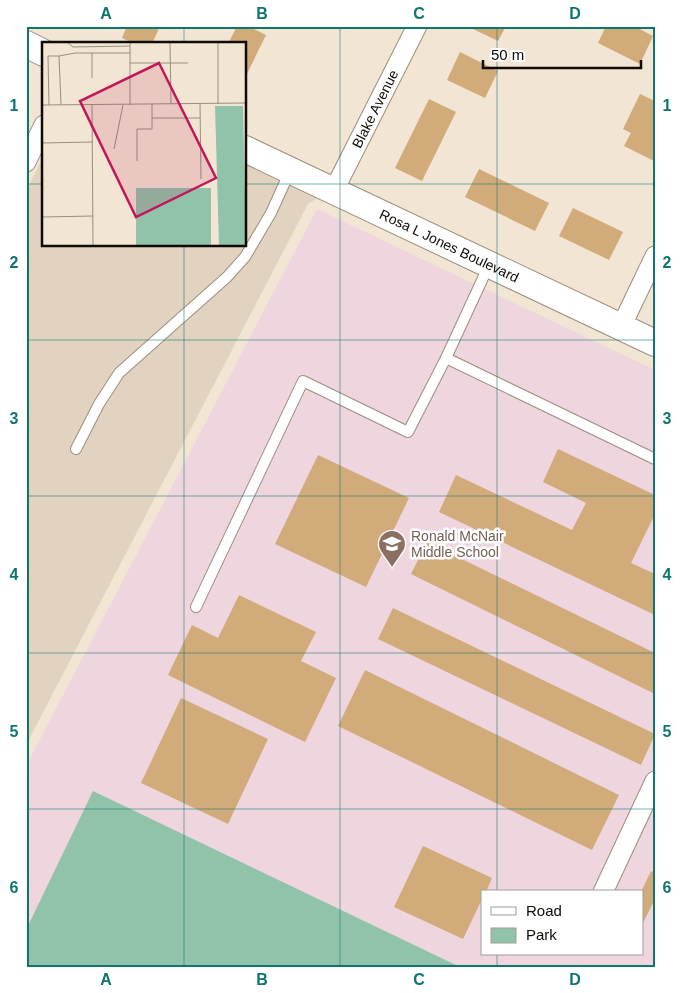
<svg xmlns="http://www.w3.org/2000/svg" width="681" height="993" font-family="Arial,sans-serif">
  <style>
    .commercial { fill: #e1d3c0 }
    .education { fill: #eed5de; fill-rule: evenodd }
    .green { fill: #90c3aa }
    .building { fill: #d2ab7a }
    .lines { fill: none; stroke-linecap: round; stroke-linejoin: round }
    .lane-casing { stroke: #9c8e7e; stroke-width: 12 }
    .street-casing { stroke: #9c8e7e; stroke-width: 21 }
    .secondary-casing { stroke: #9c8e7e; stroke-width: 28 }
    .lane { stroke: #fff; stroke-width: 10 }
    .street { stroke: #fff; stroke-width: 19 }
    .secondary { stroke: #fff; stroke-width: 26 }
    .grid { fill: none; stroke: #0f766e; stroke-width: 1; stroke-opacity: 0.55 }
    .labels { text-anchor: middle; stroke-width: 5; stroke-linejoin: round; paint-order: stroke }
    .street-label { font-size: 14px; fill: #0f0b06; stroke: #fff }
    .education-label { font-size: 14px; fill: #785e54; stroke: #fff; text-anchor: start }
    .inset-road { fill: none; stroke: #988e81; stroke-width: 1 }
    .view { fill: #c2185b; fill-opacity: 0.15; stroke: #c2185b; stroke-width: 2.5 }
    .inset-edge { fill: none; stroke: #0f0b06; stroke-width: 2.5 }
    .neatline { fill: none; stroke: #0f766e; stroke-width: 2 }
    .grid-label { font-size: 16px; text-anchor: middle; font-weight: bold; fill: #0f766e }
  </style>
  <rect width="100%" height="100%" fill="#f3e5d3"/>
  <path class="commercial" d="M44,155V245H245V162L324,201L316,199L308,204L26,745V191Z"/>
  <path class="education" d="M317,209L655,370V967H26V766ZM482,892H642V954H482Z"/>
  <path class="green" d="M93,791L460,967H26V930Z"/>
  <g class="building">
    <path d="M127,26H160L152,44H135L122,38Z"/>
    <path d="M237,26H248L266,35L245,78V44H228Z"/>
    <path d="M472,26H506L498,41L471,28Z"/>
    <path d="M606,26H634L653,36L640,64L598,43Z"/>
    <path d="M460,52L498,71L485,98L447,80Z"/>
    <path d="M640,94L655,101L654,161L624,146L631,133L623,129Z"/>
    <path d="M429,99L456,112L422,181L395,168Z"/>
    <path d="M479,169L549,203L535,231L465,197Z"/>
    <path d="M573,208L623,232L609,260L559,236Z"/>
    <path d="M558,449L655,495V514L631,563L655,574V615L439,512L456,475L572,530L586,503L543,482Z"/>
    <path d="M318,455L409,498L366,587L275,544Z"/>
    <path d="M427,542L655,653V694L411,574Z"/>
    <path d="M239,595L316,632L301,661L336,678L305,742L168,675L192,625L218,638Z"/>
    <path d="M393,608L655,734L641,765L378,639Z"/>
    <path d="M365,670L619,795L592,850L338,726Z"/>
    <path d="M181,698L268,739L228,824L141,783Z"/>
    <path d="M423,846L492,878L486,892H482V899L463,939L394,907Z"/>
    <path d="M651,871L655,873V899L642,925V892H641Z"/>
  </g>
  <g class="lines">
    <defs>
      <g id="lane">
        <path d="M489,265L446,358L655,459"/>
        <path d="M76,449L99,404L119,373L227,277L245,257L271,213L290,171"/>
        <path d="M196,607L303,381L408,432L446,358"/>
      </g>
      <g id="street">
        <path d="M26,162L44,125"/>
        <path id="s1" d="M334,190L417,26"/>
        <path d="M621,327L655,256"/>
        <path d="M603,892L655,781"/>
      </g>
      <g id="secondary">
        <path d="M26,44L44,53"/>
        <path id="s2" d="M245,149L655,343"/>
      </g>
    </defs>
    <use href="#lane" class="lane-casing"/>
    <use href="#street" class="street-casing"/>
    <use href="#secondary" class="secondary-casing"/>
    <use href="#lane" class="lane"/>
    <use href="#street" class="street"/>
    <use href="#secondary" class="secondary"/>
  </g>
  <path class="grid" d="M184,26V44M340,26V967M497,26V892M26,184H44M245,184H655M184,245V967M26,340H655M26,496H655M26,653H655M26,809H655M497,954V967"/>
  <defs>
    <symbol id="school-pin" viewBox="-11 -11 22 30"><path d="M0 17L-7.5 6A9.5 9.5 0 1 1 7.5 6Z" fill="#8d6e63" stroke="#fff"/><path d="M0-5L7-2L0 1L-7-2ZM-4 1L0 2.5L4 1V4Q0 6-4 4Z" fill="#fff"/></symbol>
  </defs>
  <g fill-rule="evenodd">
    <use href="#school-pin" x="376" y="528" width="32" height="43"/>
  </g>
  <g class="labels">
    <g class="street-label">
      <text dy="5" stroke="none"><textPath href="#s1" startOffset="91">Blake Avenue</textPath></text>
      <text dy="5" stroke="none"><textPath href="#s2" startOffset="226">Rosa L Jones Boulevard</textPath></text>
    </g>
    <g class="education-label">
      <text x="411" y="541">Ronald McNair<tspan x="411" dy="16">Middle School</tspan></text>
    </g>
  </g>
  <g transform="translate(42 42)">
    <rect width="204" height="204" fill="#f3e5d3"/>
    <path d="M173,64H201L204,203H177ZM94,146H169V203H94Z" fill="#90c3aa"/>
    <path class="inset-road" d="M25,0L31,5L88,4M128,0L129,62M176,0V62M50,11V36M17,14L33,11H88M88,21H146M110,62V76H158M158,62L159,137M0,63L204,61M7,63L6,14H17L19,63M50,63L51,203M88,63V0M0,101L51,100M72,107L81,63M95,119V87H110V76M0,175L51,174"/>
    <path class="view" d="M117,21L174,136L94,175L38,59Z"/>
    <rect width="204" height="204" class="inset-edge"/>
  </g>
  <rect width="681" height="993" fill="none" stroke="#ffffff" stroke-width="55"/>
  <rect x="481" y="890" width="162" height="65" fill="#ffffff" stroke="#9f9d9b"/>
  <rect x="491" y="907" width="25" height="8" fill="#ffffff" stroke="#9f9d9b"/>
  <text x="526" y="916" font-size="15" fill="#0f0b06">Road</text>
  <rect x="491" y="928" width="25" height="15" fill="#90c3aa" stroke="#9f9d9b"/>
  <text x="526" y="940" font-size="15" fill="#0f0b06">Park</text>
  <path d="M483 60v8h158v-8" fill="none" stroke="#0f0b06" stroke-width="2.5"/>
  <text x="491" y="60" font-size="15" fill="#0f0b06" stroke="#ffffff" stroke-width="4" paint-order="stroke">50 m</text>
  <rect x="28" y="28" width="626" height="938" class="neatline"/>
  <g class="grid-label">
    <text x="106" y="19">A</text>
    <text x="262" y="19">B</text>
    <text x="419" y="19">C</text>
    <text x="575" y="19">D</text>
    <text x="14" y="111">1</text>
    <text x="667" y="111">1</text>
    <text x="14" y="268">2</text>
    <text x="667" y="268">2</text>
    <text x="14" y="424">3</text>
    <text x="667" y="424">3</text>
    <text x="14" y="580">4</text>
    <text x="667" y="580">4</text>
    <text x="14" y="737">5</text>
    <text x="667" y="737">5</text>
    <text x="14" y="893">6</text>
    <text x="667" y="893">6</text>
    <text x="106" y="985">A</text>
    <text x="262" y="985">B</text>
    <text x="419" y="985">C</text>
    <text x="575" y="985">D</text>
  </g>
</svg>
